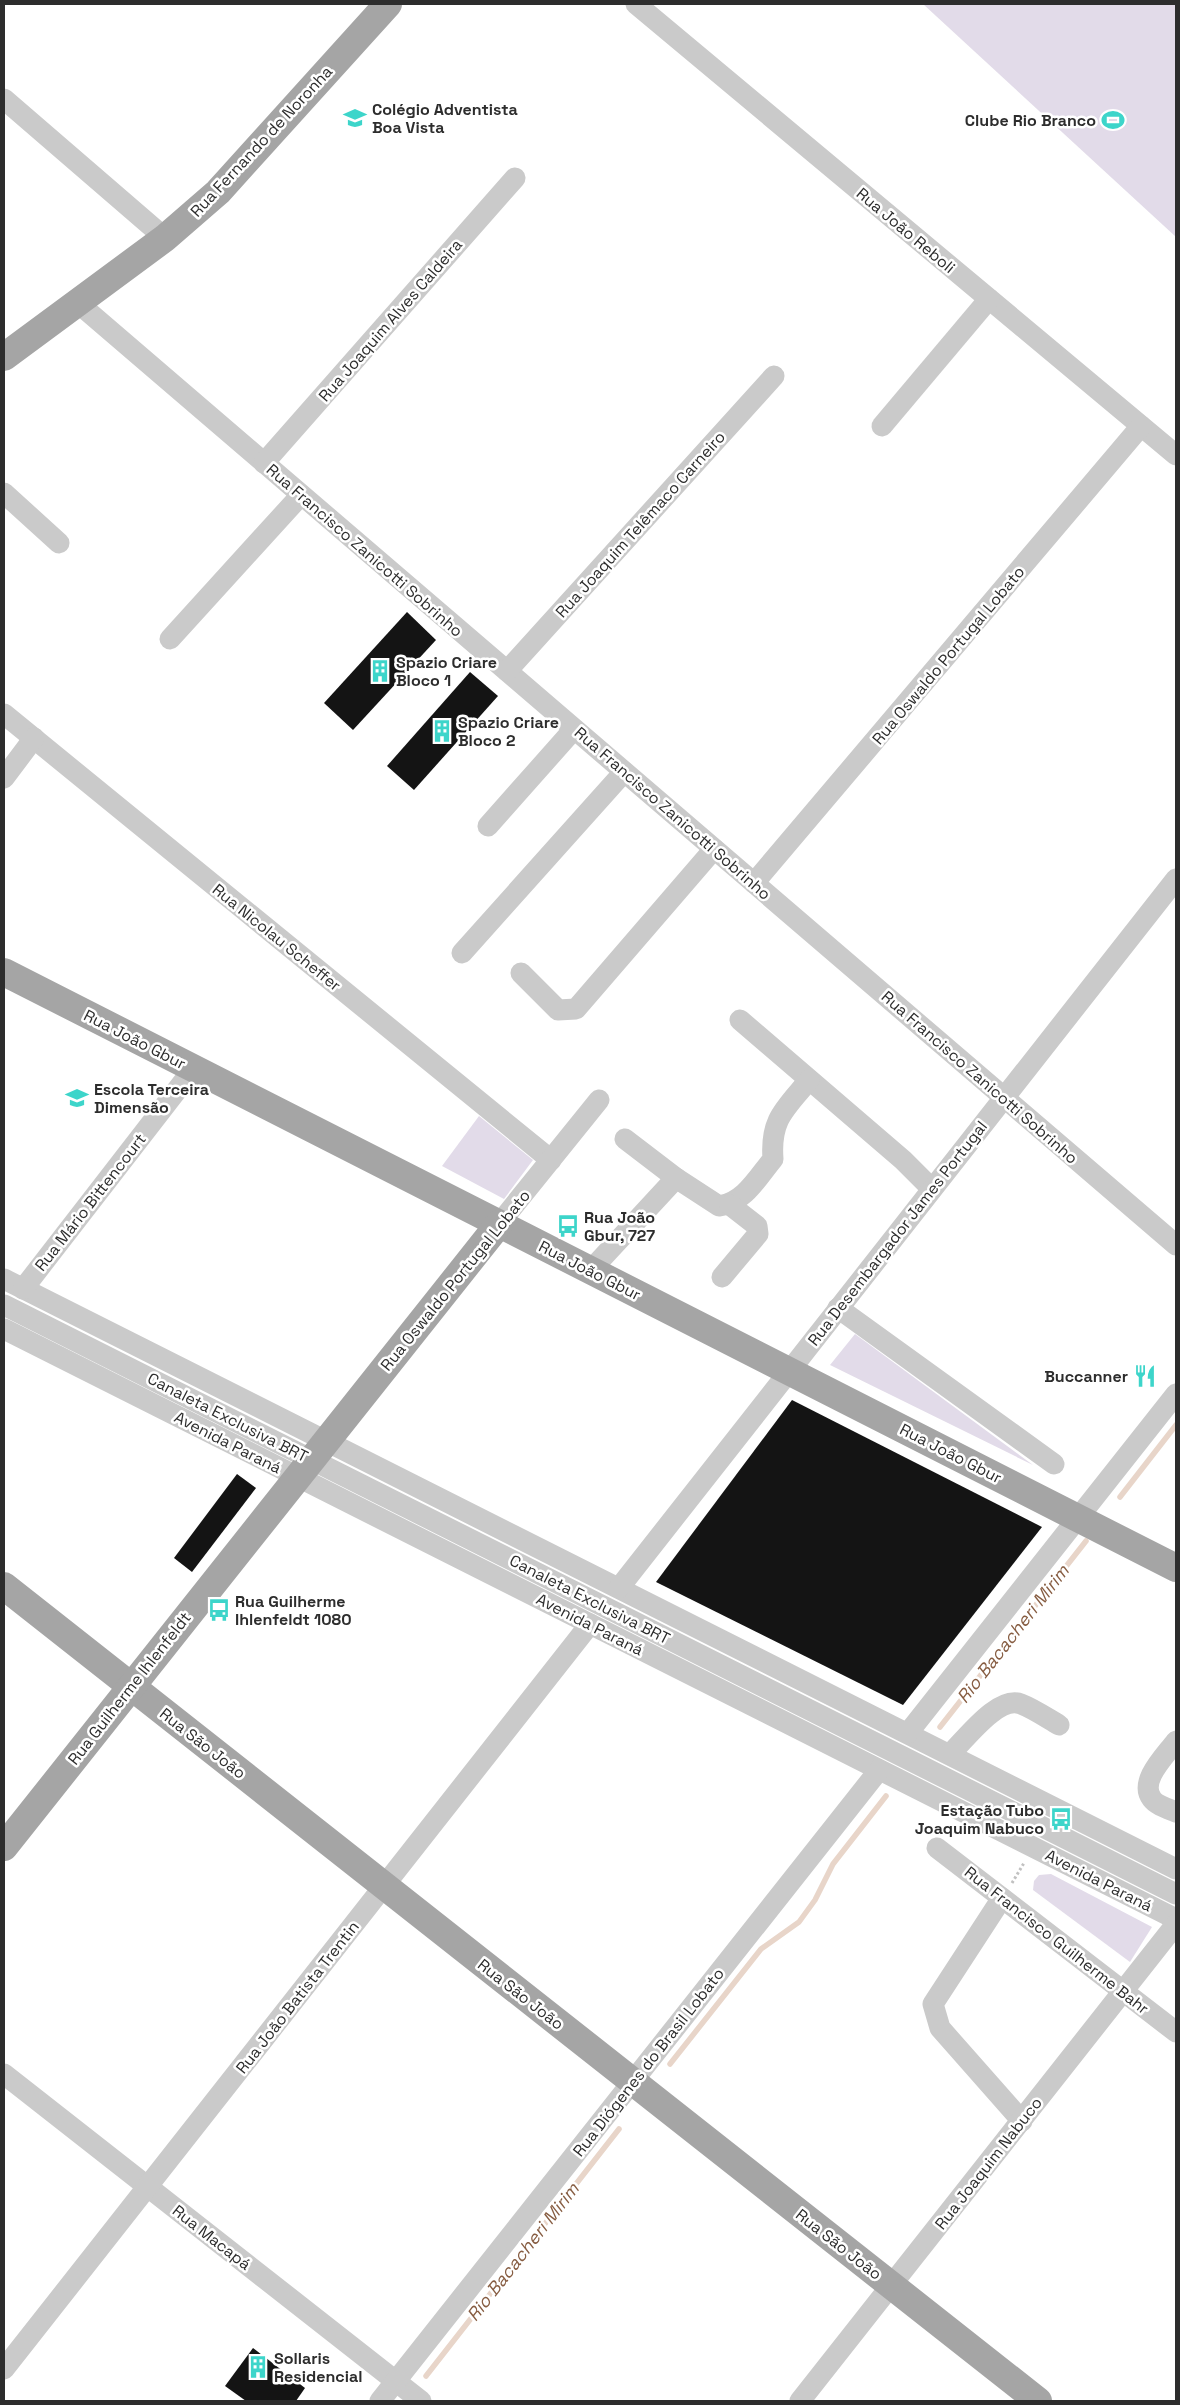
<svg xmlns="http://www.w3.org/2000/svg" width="1180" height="2405" font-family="'Space Grotesk',sans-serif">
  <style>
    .green { fill: #e2dbe9 }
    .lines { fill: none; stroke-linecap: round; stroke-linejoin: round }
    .stream { stroke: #e8d5c9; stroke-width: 5.5 }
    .building { fill: #141414 }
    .path { stroke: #c1c1c1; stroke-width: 3; stroke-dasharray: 2.5 2.5; stroke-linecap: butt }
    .minor { stroke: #cacaca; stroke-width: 21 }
    .major { stroke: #a5a5a5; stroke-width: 28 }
    .labels { text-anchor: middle; stroke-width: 5; stroke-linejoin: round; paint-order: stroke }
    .poi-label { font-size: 16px; font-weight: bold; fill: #2d2d2d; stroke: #fff; text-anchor: start }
    .street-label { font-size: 16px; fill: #2d2d2d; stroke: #fff }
    .water-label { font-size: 18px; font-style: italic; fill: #875d42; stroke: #fff }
  </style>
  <rect width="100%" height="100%" fill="#fff"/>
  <g class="green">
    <path d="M923,4H1176V237Z"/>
    <path d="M479,1116L533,1160L504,1199L442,1166Z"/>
    <path d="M855,1334L1033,1465L830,1365Z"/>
    <path d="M1051,1874L1152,1927L1130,1962L1033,1890L1034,1881L1039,1875Z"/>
  </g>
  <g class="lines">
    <g class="stream">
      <path d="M1120,1497L1176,1425"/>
      <path d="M940,1727L1086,1541"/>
      <path d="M670,2064L761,1949L799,1922L815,1900L833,1864L886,1796"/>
      <path d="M426,2376L619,2129"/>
    </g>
  </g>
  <g class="building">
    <path d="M407,612L436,640L353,730L324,703Z"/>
    <path d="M470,672L498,696L414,790L387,766Z"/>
    <path d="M792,1400L1042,1527L903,1705L656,1582Z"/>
    <path d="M237,1474L256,1488L192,1572L174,1558Z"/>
    <path d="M253,2348L305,2388L296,2401H246L225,2386Z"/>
  </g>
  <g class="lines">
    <path class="path" d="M1012,1883L1024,1863"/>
    <g class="minor">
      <path d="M636,4L1176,455"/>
      <path d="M4,99L165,238"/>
      <path d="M78,303L1176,1245"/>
      <path d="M882,426L989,299"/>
      <path d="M264,463L515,178"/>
      <path d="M4,493L59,543"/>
      <path d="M170,639L301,495"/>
      <path d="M507,671L774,376"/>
      <path d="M4,714L551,1160"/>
      <path d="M4,778L34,738"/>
      <path d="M488,826L574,729"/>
      <path d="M754,883L1141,426"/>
      <path d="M462,953L624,772"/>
      <path d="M521,973L558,1010L576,1009L714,849"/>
      <path d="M740,1020L903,1160L932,1189"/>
      <path d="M625,1139L676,1178L719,1206C744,1203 758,1177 773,1159C770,1119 785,1109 809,1080"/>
      <path d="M499,1224L599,1100"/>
      <path d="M591,1270L676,1178"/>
      <path d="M722,1277L758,1234L757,1226L730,1205"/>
      <path d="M4,1279L1176,1869"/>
      <path d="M23,1289L194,1068"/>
      <path d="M4,1305L1176,1894"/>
      <path d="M838,1308L1054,1464"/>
      <path d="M4,1329L1176,1919"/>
      <path d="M619,1588L1176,879"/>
      <path d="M908,1733L1176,1394"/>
      <path d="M1176,1741C1166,1755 1138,1781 1152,1799C1156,1805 1169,1809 1176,1812"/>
      <path d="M950,1754C966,1739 998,1695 1021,1704C1034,1709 1047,1718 1059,1725"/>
      <path d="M937,1848L1176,2032"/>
      <path d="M1002,1898L933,2004L940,2028L1022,2121"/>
      <path d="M4,2074L421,2401"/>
      <path d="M4,2369L590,1624"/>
      <path d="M380,2401L879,1770"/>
      <path d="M800,2401L1176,1924"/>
    </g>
    <g class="major">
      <path d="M4,357L165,238L218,192L388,4"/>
      <path d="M4,972L1176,1568"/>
      <path d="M4,1586L1038,2401"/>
      <path d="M4,1847L499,1224"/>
    </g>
  </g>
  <defs>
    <symbol id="school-bare" viewBox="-9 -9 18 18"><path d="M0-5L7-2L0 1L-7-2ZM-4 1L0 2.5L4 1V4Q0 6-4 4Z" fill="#3dd5ca" stroke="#fff" stroke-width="2.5" paint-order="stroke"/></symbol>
    <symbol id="stadium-bare" viewBox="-9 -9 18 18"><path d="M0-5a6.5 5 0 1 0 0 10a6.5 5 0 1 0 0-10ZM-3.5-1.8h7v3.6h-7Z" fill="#3dd5ca" stroke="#fff" stroke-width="2.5" paint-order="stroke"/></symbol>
    <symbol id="building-bare" viewBox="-9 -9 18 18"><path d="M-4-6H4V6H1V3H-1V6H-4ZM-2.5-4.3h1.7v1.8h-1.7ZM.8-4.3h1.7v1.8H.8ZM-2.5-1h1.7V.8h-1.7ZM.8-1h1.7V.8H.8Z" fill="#3dd5ca" stroke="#fff" stroke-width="2.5" paint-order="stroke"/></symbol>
    <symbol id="bus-bare" viewBox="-9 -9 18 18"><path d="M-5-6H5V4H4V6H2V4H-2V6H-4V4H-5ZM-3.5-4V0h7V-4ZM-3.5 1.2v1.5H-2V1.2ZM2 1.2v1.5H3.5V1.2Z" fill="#3dd5ca" stroke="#fff" stroke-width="2.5" paint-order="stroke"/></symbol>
    <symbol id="restaurant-bare" viewBox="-9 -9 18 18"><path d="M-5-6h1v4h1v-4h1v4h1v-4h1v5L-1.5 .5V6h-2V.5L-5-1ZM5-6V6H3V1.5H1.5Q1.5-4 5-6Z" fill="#3dd5ca" stroke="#fff" stroke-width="2.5" paint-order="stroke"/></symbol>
  </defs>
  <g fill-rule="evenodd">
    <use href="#school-bare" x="339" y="102" width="32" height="32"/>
    <use href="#stadium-bare" x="1097" y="104" width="32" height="32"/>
    <use href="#building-bare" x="364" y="655" width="32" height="32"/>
    <use href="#building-bare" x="426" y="715" width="32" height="32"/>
    <use href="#school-bare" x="61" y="1082" width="32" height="32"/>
    <use href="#bus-bare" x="552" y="1210" width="32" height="32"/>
    <use href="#restaurant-bare" x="1129" y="1360" width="32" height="32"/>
    <use href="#bus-bare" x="203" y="1594" width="32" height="32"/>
    <use href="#bus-bare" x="1045" y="1803" width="32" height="32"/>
    <use href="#building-bare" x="242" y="2351" width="32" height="32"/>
  </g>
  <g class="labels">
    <g class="poi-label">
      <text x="372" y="115">Colégio Adventista<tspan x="372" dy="18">Boa Vista</tspan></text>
      <text x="1096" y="126" text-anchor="end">Clube Rio Branco</text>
      <text x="396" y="668">Spazio Criare<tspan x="396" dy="18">Bloco 1</tspan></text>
      <text x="458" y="728">Spazio Criare<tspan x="458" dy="18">Bloco 2</tspan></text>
      <text x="94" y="1095">Escola Terceira<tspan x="94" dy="18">Dimensão</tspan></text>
      <text x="584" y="1223">Rua João<tspan x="584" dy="18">Gbur, 727</tspan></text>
      <text x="1128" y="1382" text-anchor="end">Buccanner</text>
      <text x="235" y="1607">Rua Guilherme<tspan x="235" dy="18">Ihlenfeldt 1080</tspan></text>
      <text x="1044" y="1816" text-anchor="end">Estação Tubo<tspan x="1044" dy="18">Joaquim Nabuco</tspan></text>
      <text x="274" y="2364">Sollaris<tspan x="274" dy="18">Residencial</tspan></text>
    </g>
    <g class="street-label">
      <text transform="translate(261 141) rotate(-47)" y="6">Rua Fernando de Noronha</text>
      <text transform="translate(906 230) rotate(40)" y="6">Rua João Reboli</text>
      <text transform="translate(390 320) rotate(-49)" y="6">Rua Joaquim Alves Caldeira</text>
      <text transform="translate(640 524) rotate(-48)" y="6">Rua Joaquim Telêmaco Carneiro</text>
      <text transform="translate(365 550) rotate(41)" y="6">Rua Francisco Zanicotti Sobrinho</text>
      <text transform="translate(948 655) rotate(-50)" y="6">Rua Oswaldo Portugal Lobato</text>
      <text transform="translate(673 813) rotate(41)" y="6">Rua Francisco Zanicotti Sobrinho</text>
      <text transform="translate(277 937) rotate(39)" y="6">Rua Nicolau Scheffer</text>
      <text transform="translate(135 1039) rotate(27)" y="6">Rua João Gbur</text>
      <text transform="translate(980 1077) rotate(41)" y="6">Rua Francisco Zanicotti Sobrinho</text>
      <text transform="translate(90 1202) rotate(-52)" y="6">Rua Mário Bittencourt</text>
      <text transform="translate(897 1233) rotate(-52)" y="6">Rua Desembargador James Portugal</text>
      <text transform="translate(590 1270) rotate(27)" y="6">Rua João Gbur</text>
      <text transform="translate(455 1280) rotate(-51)" y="6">Rua Oswaldo Portugal Lobato</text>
      <text transform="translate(228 1417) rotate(27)" y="6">Canaleta Exclusiva BRT</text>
      <text transform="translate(228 1442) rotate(27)" y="6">Avenida Paraná</text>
      <text transform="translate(951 1453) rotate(27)" y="6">Rua João Gbur</text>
      <text transform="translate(590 1599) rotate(27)" y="6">Canaleta Exclusiva BRT</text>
      <text transform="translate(590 1624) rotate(27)" y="6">Avenida Paraná</text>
      <text transform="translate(129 1688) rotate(-52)" y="6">Rua Guilherme Ihlenfeldt</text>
      <text transform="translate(203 1743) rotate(38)" y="6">Rua São João</text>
      <text transform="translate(1099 1880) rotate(27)" y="6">Avenida Paraná</text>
      <text transform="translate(1057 1940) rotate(38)" y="6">Rua Francisco Guilherme Bahr</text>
      <text transform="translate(521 1994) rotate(38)" y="6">Rua São João</text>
      <text transform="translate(297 1997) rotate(-52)" y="6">Rua João Batista Trentin</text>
      <text transform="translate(648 2062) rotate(-52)" y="6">Rua Diógenes do Brasil Lobato</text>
      <text transform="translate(988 2163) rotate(-52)" y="6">Rua Joaquim Nabuco</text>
      <text transform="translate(212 2237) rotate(38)" y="6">Rua Macapá</text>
      <text transform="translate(839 2244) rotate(38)" y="6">Rua São João</text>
    </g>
    <g class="water-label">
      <text transform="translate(1013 1634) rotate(-52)" y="6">Rio Bacacheri Mirim</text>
      <text transform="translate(523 2252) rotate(-52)" y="6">Rio Bacacheri Mirim</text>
    </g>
  </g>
  <rect width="1180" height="2405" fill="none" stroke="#2d2d2d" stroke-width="10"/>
</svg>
